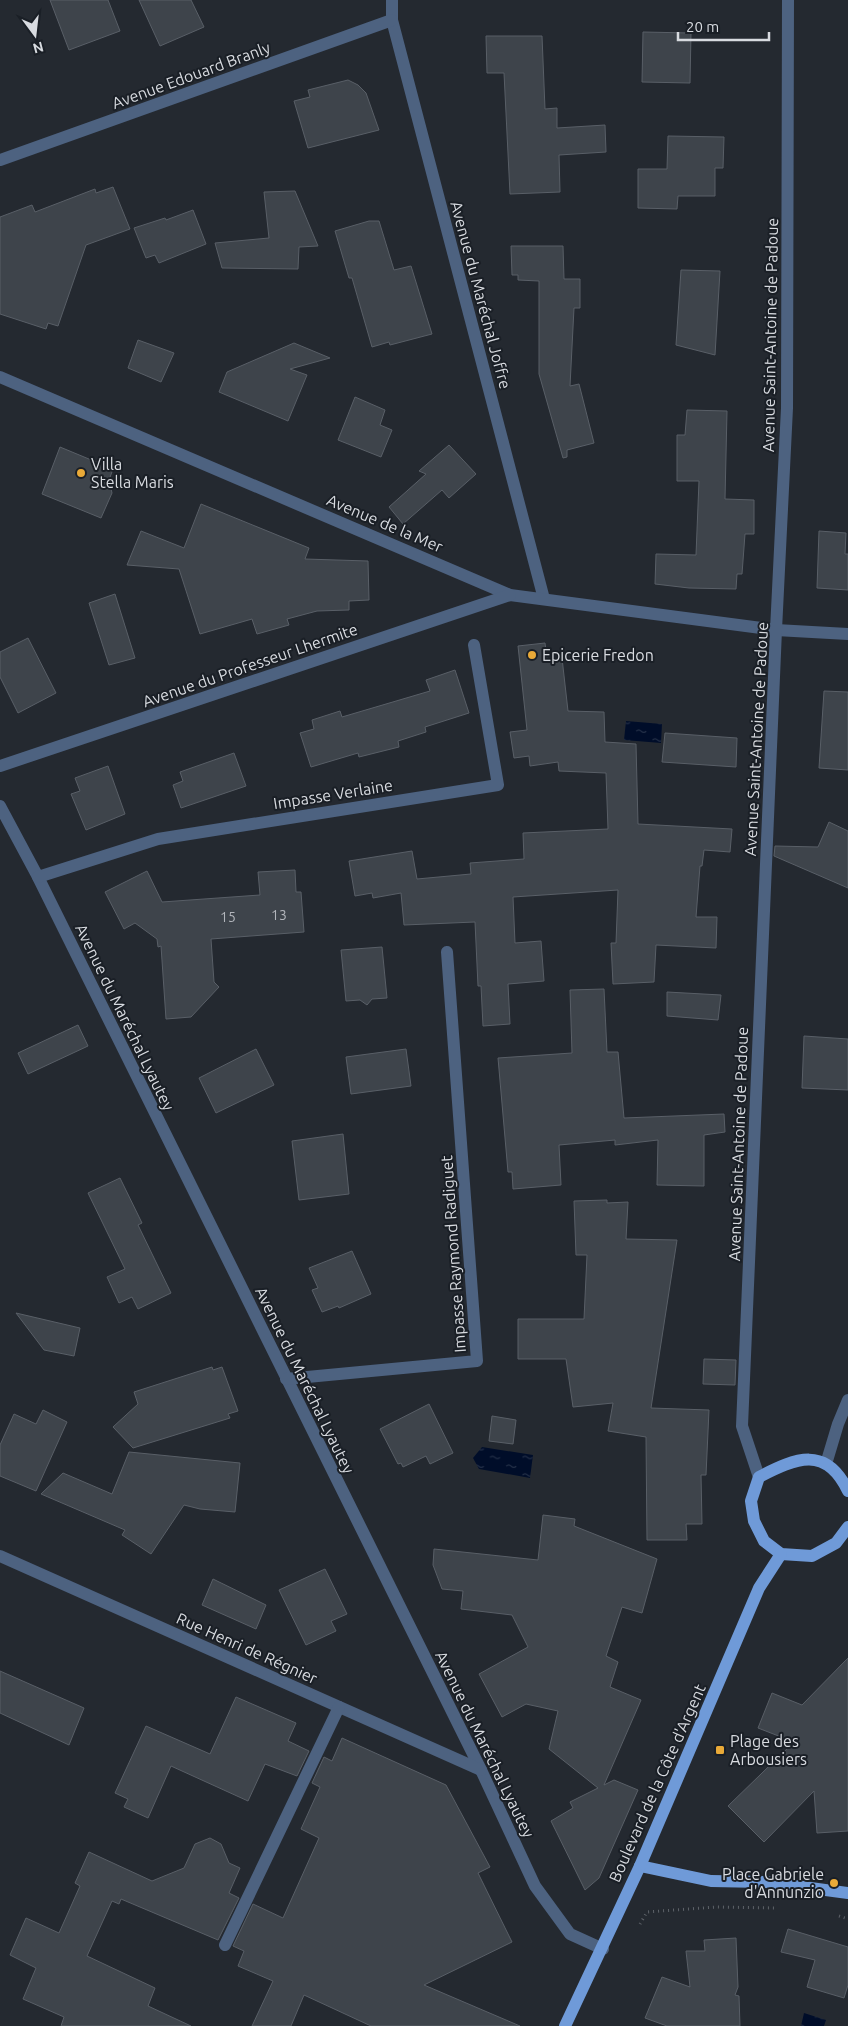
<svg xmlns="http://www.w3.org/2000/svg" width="848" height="2026" font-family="Ubuntu,sans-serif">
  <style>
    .water { fill: url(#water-ripples) }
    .building { fill: #3e444b; stroke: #595f67 }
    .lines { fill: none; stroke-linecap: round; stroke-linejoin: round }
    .path { stroke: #5e6369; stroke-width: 3; stroke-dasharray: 1 4; stroke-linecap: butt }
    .minor { stroke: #4d6280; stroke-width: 12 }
    .major { stroke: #6f9ad8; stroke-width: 12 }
    .poi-dot { fill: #eaaa38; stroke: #1a1f26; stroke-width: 2 }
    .labels { text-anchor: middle; stroke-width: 4; stroke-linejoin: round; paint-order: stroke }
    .number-label { font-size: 14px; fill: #b2b5bb }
    .street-label { font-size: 16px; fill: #d8dbe0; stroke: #1a1f26 }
    .poi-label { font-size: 16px; fill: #d8dbe0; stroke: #1a1f26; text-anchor: start }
  </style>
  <defs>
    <pattern id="water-ripples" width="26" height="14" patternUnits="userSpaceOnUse" patternTransform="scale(1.25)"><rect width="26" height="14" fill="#000d29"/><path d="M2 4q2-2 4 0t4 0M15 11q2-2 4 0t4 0" fill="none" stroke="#243048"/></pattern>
  </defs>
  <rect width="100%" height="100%" fill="#242930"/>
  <g class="water">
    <path d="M626,721L662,724L661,743L624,740Z"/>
    <path d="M482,1447L533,1455L530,1478L479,1469L473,1458Z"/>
    <path d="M804,2013L826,2020L824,2026H801Z"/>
  </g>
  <g class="building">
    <path d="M50,0H108L120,31L69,50Z"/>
    <path d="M139,0H191L204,27L160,46Z"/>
    <path d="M643,32L691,33L690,83L642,82Z"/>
    <path d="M486,36H542L545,109L557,108V128L605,125L606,152L559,155L560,192L510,194L504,73H487Z"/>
    <path d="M348,80L358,85L366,93L379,130L308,148L294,101L310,97L308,90Z"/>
    <path d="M668,136L724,137L723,168H715V196H678L677,209L638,208V169H667Z"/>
    <path d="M113,187L130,229L86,245L58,326L48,323L46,329L0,314V217L32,205L35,212L95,189L96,193Z"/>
    <path d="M295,191L318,246L299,247L298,269L222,268L215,243L269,238L264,192Z"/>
    <path d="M193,210L206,244L159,263L155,255L146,258L134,228L165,218L166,220Z"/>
    <path d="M369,221H379L394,270L411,266L432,334L390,345L389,342L372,347L352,278H349L335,231Z"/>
    <path d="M511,246H563L564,279H580V308H574L570,386L579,384L594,443L567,450V457L563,458L539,374V281L518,280V275H512Z"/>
    <path d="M681,270L720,271L715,355L676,345Z"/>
    <path d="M138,340L174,353L161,382L128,368Z"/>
    <path d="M294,343L330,358L290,369L307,375L288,421L219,392L227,372Z"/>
    <path d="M355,397L385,410L380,425L392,430L381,457L338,440Z"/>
    <path d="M687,410L727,411L725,499L754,500V534H745L742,574H737L736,589L689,588L655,584L656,554L696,555L699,481H677V435H685Z"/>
    <path d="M449,445L476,474L449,498L442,490L403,524L389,507L426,474L419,471Z"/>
    <path d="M60,447L113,469L109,480L112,493L101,518L42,494Z"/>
    <path d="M201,504L309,548L305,559L368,561L369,600L349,601V610L317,611L287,619L289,625L257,634L252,619L200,634L179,569L127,565L141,531L184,548Z"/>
    <path d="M819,531L846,533L845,554H848V590L817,588Z"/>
    <path d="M115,594L135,658L109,665L89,603Z"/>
    <path d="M28,638L56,693L18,713L0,677V652Z"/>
    <path d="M545,643L547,659L562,658L568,711L604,712L605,742L636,744L638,824L732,829L730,852L704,850L702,866H700L696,917H717L716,948L656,945L654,982L613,984L611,943H616L618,890L513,897L515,943L541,941L544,981L508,984L510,1024L483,1026L481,986H478L475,922L404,925L401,893L373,898L372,893L355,896L349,861L412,851L417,879L471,874L470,863L524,859L523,833L608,829L606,773L559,771L558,762L530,766L529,756L514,758L510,732L527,730L518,646Z"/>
    <path d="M455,670L469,713L425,727L426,732L398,741L399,747L359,757L358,753L311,767L300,733L314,729L312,720L340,711L342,717L430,691L426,680Z"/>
    <path d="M824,691L848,692V770L819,768Z"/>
    <path d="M665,733L737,738L736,767L662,762Z"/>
    <path d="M234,753L246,786L181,808L173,785L183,781L180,772Z"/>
    <path d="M108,766L125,814L86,830L71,794L80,791L75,778Z"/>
    <path d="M829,822L848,831V888L774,856L775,846L818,847Z"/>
    <path d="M295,870L296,892H301L304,932L211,939L214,982L219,987L191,1017L166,1019L161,946L158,947L157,939L135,923L124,929L105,892L147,871L162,902L260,895L258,872Z"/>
    <path d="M382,947L387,998L372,999L367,1005L360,1000L346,1001L341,950Z"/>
    <path d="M604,989L607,1052H618L624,1118L724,1114L725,1132L704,1135V1186L657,1185L658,1140L615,1145V1140L559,1145L561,1185L513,1189L512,1172H508L498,1058L572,1053L570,990Z"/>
    <path d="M667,992L721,995L718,1020L667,1016Z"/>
    <path d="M78,1025L88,1046L28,1074L18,1053Z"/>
    <path d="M804,1036L848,1039V1090L802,1088Z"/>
    <path d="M256,1049L274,1085L216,1113L199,1078Z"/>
    <path d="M406,1049L411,1086L351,1094L346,1057Z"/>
    <path d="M343,1134L349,1194L299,1200L292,1141Z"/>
    <path d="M120,1178L142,1223L138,1225L171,1293L138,1309L132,1297L119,1303L107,1277L125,1269L88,1193Z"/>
    <path d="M607,1200V1203L628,1202L626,1239L677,1240L651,1408L709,1410L706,1475H701L702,1524H686L687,1540H647L646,1437L608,1431L613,1403L573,1407L566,1359H518V1319H584L587,1255H576L574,1201Z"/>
    <path d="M352,1251L371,1294L339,1308L338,1306L322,1312L312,1290L318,1288L309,1268Z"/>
    <path d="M16,1313L80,1328L74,1356L44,1350Z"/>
    <path d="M704,1359L736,1360L735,1385L703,1384Z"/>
    <path d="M212,1367L213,1370L222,1367L238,1411L228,1414L230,1418L133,1448L113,1427L138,1404L134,1392Z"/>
    <path d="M429,1404L453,1453L430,1464L426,1456L403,1467L401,1463L398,1464L380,1429Z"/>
    <path d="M43,1410L67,1422L36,1491L0,1476V1445L14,1414L36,1424Z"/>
    <path d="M492,1416L516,1420L513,1444L489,1441Z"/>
    <path d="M129,1452L240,1463L235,1512L200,1509L184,1505L151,1554L122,1535L125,1530L41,1494L63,1473L112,1494Z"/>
    <path d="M543,1515L575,1519L574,1526L657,1559L642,1613L622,1607L606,1656L618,1662L610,1687L641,1700L604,1785L614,1780L638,1790L599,1878L585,1890L551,1821L573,1808L570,1802L598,1788L549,1749L558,1711L526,1704L502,1717L479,1674L528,1647L512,1615L461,1609L463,1591L442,1589L433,1565L434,1549L538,1560Z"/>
    <path d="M325,1569L347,1614L331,1621L336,1631L306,1645L279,1590Z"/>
    <path d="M213,1579L266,1605L256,1629L202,1605Z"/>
    <path d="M848,1658V1831L817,1833L814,1791L764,1842L728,1806L794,1742L758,1728L772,1693L802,1705Z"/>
    <path d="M0,1671L84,1708L69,1745L0,1713Z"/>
    <path d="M236,1697L296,1723L288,1741L309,1751L297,1776L265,1764L248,1801L171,1766L148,1818L124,1807L128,1799L115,1793L146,1726L210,1754Z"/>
    <path d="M342,1738L446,1785L490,1867L478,1873L512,1942L424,1985L520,2026H371L304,1995L291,2026H252L273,1981L238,1966L244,1951L233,1946L253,1904L283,1918L319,1838L301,1829L320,1787L312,1783L324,1757L332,1761Z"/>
    <path d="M210,1838L221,1844L229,1863L240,1868L229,1893L239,1898L218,1940L121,1899L119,1904L112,1901L87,1956L155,1988L148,2006L191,2026H61L64,2017L23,1999L36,1968L10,1955L26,1918L59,1933L80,1886L75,1883L89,1852L152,1881L184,1868L195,1844Z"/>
    <path d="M788,1929L848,1947V1985L844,1998L807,1987L815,1960L781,1952Z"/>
    <path d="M736,1938L738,1987L735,1995L739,1996L740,2026H667L645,2018L662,1977L690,1987L686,1951H705L704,1940Z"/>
  </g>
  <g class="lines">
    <g class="path">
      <path d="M839,1916L848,1919"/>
      <path d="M640,1924L647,1912L716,1907L776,1908"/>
    </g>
    <g class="minor">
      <path d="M392,0V20L544,599"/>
      <path d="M0,160L392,20"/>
      <path d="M0,377L510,595L776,630L848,634"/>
      <path d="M0,766L510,595"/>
      <path d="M0,806L38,877L481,1770L535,1886L570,1934L603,1949"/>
      <path d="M38,877L158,839L498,785L474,645"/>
      <path d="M286,1379L477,1361L447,952"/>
      <path d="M826,1464L838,1424L848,1400"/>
      <path d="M759,1477L742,1426L776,630L787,408L788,0"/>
      <path d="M0,1556L481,1770"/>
      <path d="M225,1945L339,1707"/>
    </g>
    <g class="major">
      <path d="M848,1491C826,1445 796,1458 759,1477L751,1501L754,1521L764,1541L781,1554L812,1556L836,1543L848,1527"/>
      <path d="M640,1866L711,1881L766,1882L848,1893"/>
      <path d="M565,2026L640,1866L759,1588L781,1554"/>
    </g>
  </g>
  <g class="poi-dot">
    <circle cx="81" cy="473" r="5"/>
    <circle cx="532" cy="655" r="5"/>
    <rect x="715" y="1745" width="10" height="10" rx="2.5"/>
    <circle cx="834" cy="1883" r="5"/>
  </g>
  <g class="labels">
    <g class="number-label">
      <text x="279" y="920">13</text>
      <text x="228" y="922">15</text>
    </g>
    <g class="street-label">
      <text transform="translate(191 75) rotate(-20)" y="6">Avenue Edouard Branly</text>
      <text transform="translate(481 295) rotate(75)" y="6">Avenue du Maréchal Joffre</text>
      <text transform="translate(770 335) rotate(-89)" y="6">Avenue Saint-Antoine de Padoue</text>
      <text transform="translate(385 523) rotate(23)" y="6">Avenue de la Mer</text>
      <text transform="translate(250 665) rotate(-19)" y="6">Avenue du Professeur Lhermite</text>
      <text transform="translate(756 739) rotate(-87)" y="6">Avenue Saint-Antoine de Padoue</text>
      <text transform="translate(333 794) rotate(-9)" y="6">Impasse Verlaine</text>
      <text transform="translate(125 1017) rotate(64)" y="6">Avenue du Maréchal Lyautey</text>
      <text transform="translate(738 1144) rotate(-88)" y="6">Avenue Saint-Antoine de Padoue</text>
      <text transform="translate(453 1254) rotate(-94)" y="6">Impasse Raymond Radiguet</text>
      <text transform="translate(305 1380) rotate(64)" y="6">Avenue du Maréchal Lyautey</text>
      <text transform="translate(247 1648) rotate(24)" y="6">Rue Henri de Régnier</text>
      <text transform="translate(485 1744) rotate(64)" y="6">Avenue du Maréchal Lyautey</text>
      <text transform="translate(657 1783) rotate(-66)" y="6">Boulevard de la Côte d'Argent</text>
    </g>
    <g class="poi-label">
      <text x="91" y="470">Villa<tspan x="91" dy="18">Stella Maris</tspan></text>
      <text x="542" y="661">Epicerie Fredon</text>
      <text x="730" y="1747">Plage des<tspan x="730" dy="18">Arbousiers</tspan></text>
      <text x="824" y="1880" text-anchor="end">Place Gabriele<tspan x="824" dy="18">d'Annunzio</tspan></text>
    </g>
  </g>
  <g transform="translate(35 35) rotate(165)" stroke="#1a1f26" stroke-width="4" paint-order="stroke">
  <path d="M0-4L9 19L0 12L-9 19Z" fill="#d8dbe0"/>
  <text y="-8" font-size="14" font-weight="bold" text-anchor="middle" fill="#d8dbe0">N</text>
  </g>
  <path d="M678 32v8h91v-8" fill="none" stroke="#d8dbe0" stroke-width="2.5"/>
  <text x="686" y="32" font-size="15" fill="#d8dbe0" stroke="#1a1f26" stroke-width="4" paint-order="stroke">20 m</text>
</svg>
